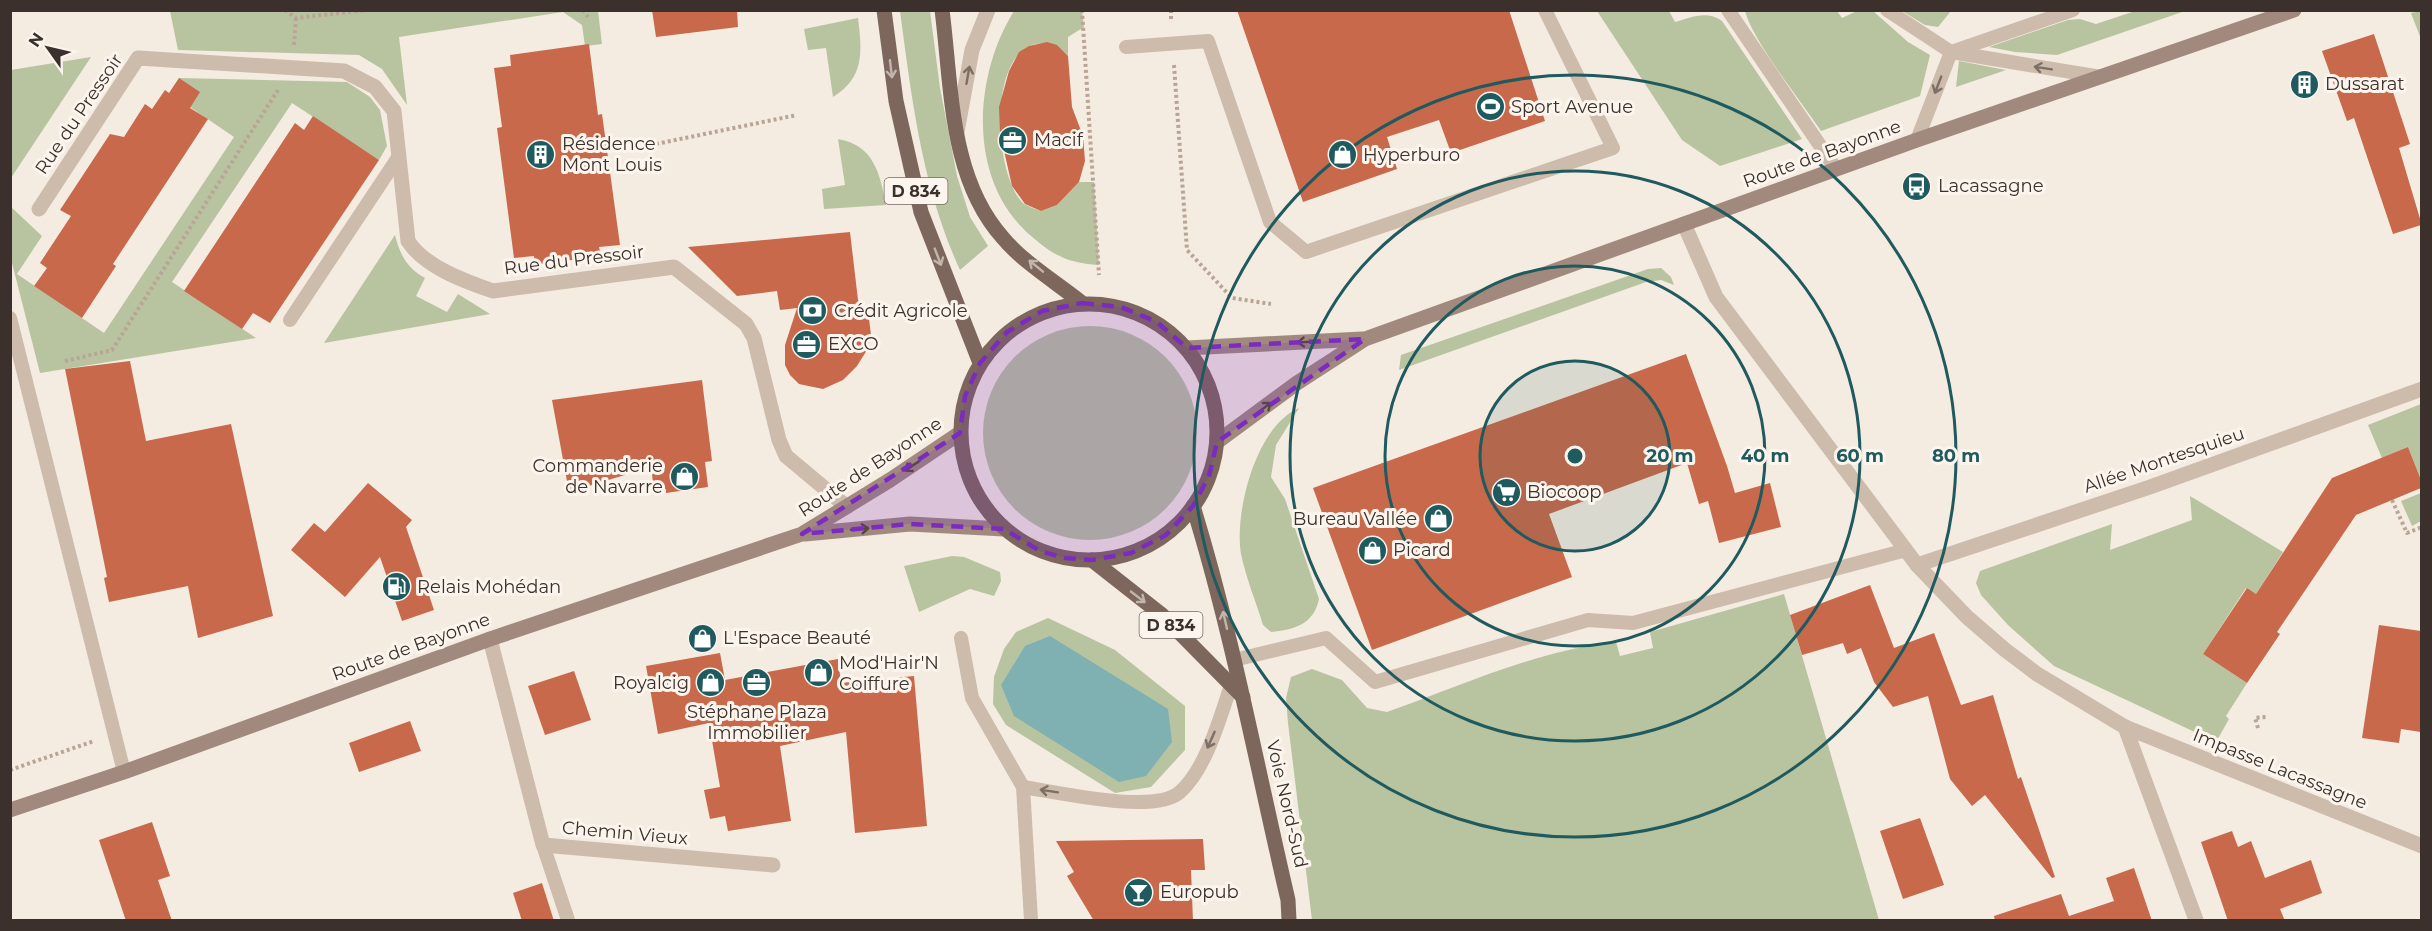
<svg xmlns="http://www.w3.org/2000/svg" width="2432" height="931" font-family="Montserrat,sans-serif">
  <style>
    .green { fill: #b8c4a0 }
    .water { fill: #7fb0b2 }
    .building { fill: #c8694b }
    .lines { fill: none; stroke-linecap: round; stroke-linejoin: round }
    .path { stroke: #b9a596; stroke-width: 4; stroke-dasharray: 3 3; stroke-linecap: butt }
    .lane { stroke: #cdbbac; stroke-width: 14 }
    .street { stroke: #cdbbac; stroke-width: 15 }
    .secondary { stroke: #a18a7d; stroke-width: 15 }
    .primary { stroke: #7d675c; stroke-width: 15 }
    .oneway { stroke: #7d6f65 }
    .oneway2 { stroke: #c2b5ac }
    .oneway3 { stroke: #544640 }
    .marked { fill: #7b2cbf; fill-opacity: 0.2; stroke: #7b2cbf; stroke-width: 4.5; stroke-dasharray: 12 8; stroke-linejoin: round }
    .ring { fill: none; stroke: #1f5a5e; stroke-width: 3 }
    .labels { text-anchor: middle; stroke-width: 6; stroke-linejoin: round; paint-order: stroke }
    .shield { fill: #fbf5ee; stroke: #756b66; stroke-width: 1.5 }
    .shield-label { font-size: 16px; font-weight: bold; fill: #3b302b }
    .poi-label { font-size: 18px; fill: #3b302b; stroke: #fbf5ee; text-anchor: start }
    .street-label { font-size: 18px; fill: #3b302b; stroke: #fbf5ee }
    .centre { fill: #1f5a5e; stroke: #fbf5ee; stroke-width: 3 }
    .ring-label { font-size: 18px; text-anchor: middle; font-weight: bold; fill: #1f5a5e; stroke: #fbf5ee; stroke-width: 6; stroke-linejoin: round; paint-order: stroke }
  </style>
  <rect width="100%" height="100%" fill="#f4ebe1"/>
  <g class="green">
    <path d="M2138,10L2185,11L2057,55L2015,52L1989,47L2068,20L2080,19L2096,24Z"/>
    <path d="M170,11H598L602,44L585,46L582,25L563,12L399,37L407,105L382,69L359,55L178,50Z"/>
    <path d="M900,11H930L940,88L957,176L970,217L988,246L960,270C922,187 912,100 900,11Z"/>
    <path d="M1014,11H1082L1084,27L1068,37V56C1058,46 1051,41 1036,44C987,54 994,177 1024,204C1029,207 1036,209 1041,211L1057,205L1079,182H1094L1099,265C1068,263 1054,256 1030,235C967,180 973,77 1014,11Z"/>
    <path d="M1597,11H1669L1675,22C1692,17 1707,10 1722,21L1802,139L1720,166L1682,140Z"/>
    <path d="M1745,11H1837L1842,18L1857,11H1873L1908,42L1930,55L1920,96L1821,131C1801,101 1754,43 1745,11Z"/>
    <path d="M1902,11H1951L1938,27L1925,25Z"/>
    <path d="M2422,11V39H2421L2411,13Z"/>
    <path d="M858,18C862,52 865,77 833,97L826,48L808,50L804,29Z"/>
    <path d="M91,57L11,178V70Z"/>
    <path d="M1959,61L2006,70L1956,87Z"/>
    <path d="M179,78L347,82L370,97L380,110L387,146L379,160L292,103L172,282L256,338L40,373L11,259L10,206L42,236L17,274L104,333L234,137L190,107Z"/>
    <path d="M838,139C874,145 880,174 886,205L824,209L822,189L845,185Z"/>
    <path d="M395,235C400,255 407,268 425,278L416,296L447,312L458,294L490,314L324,343Z"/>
    <path d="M1661,268L1671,277L1674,285L1661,280L1646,282L1399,370L1401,355L1648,269Z"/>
    <circle cx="1090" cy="433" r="107"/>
    <path d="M2421,404V480L2408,447L2382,458L2368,425Z"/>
    <path d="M1299,408L1276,445L1271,477L1285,499L1319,599C1314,624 1294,630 1271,632L1263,625C1256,602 1246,578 1241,554C1234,512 1256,426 1299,408Z"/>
    <path d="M2421,493V521L2412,526L2401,501Z"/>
    <path d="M2190,496L2283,552L2256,594L2246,588L2203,654L2247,683L2226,716L2229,719L2216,742L2054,666L2008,625L1981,595L1976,583L1980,571L2112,524L2110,550L2192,520Z"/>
    <path d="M952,556L964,557L1000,572L1001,581L994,596L970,589L919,612L904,566Z"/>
    <path d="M1784,594L1879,920H1312L1288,723L1286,698L1291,677L1312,669L1342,680L1367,708L1387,712C1461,686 1537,650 1616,642L1620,656L1653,648L1650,632Z"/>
    <path d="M1048,618L1115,650L1185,706V750L1151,787L1115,793L1006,725L993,704L994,677L1004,649L1016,632Z"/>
  </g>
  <path class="water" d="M1050,636L1168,709L1172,742L1146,776L1119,782L1014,716L1001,685L1025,646Z"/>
  <g class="building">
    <path d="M652,10H737L738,27L656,37Z"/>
    <path d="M1237,10H1509L1545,121L1451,153L1439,120L1387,137L1397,169L1303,202Z"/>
    <path d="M2374,34L2410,144L2399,148L2421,222V225L2393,234L2354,118L2347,121L2322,51Z"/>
    <path d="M1047,42L1057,45L1068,56L1072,107L1083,136L1085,161L1079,182L1057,205L1041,211L1025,204L1012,186L1000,133L999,107L1009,71L1019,52L1029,46Z"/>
    <path d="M589,44L598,115L602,114L620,245L599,247L601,256L535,265L534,256L514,258L497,128L502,127L494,68L511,66L510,55Z"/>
    <path d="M179,78L200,92L190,108L208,119L113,264L116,266L82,318L34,286L47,268L40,263L71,216L60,210L110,134L124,137L145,104L152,109L165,90L169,93Z"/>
    <path d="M313,116L379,160L270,323L253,313L242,329L184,291L295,123L304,130Z"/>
    <path d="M850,232L858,300L868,311L871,335L867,350L857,366L843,380L823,389L799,384L790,375L785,365V345L797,308L780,310L777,291L737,296L688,247Z"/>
    <path d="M1686,354L1727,466L1735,493L1770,483L1781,527L1719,543L1708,501L1699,504L1687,463L1549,514L1572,577L1372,650L1313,488Z"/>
    <path d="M130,361L146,441L231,424L273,616L198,638L188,586L109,602L104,578L107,577L65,369Z"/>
    <path d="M702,380L712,461L705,462L708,487L666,493V489L654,490L651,467L569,492L552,400Z"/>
    <path d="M2408,447L2421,480V488L2356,515L2277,632L2280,634L2247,683L2203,654L2247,588L2256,594L2332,478Z"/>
    <path d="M368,483L412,520L406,527L434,610L402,621L380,557L345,597L291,550L314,523L325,532Z"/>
    <path d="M1870,585L1894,648L1934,633L1961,705L1993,695L2018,779L2021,777L2055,877L2052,878L1985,795L1972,806L1950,779L1928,696L1893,707L1874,682L1861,648L1847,654L1843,643L1802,655L1790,615Z"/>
    <path d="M2379,625L2421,631V732L2401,729L2399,743L2362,738Z"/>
    <path d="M720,653L725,680L838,659L841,683L914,676L927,826L855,833L846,732L780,746L791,821L728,831L725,816L710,819L704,790L720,787L709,723L658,734L646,666Z"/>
    <path d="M574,671L591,720L545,735L528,686Z"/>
    <path d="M410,721L421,751L359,772L349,743Z"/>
    <path d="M1920,818L1944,885L1903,899L1880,831Z"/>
    <path d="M152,822L170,876L158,880L172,921H126L99,840Z"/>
    <path d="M2232,831L2238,847L2251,841L2265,878L2311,860L2322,893L2280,909L2285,921H2228L2201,842Z"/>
    <path d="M1203,839L1205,870H1191L1193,921H1094L1067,876L1074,872L1056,841Z"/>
    <path d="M2134,868L2152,921H1995L1994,916L2061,894L2069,916L2114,901L2106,878Z"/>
    <path d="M542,883L554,921H522L513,893Z"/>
  </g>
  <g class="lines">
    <g class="path">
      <path d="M285,10L296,18L366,10"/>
      <path d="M583,10L588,17"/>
      <path d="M1082,10L1099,275"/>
      <path d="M1171,10V22"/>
      <path d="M294,45L296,18"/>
      <path d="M1174,65L1187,250L1232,298L1271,304"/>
      <path d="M656,144L797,115"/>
      <path d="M65,361L112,350L278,90"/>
      <path d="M2392,500L2407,533L2422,527"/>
      <path d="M2258,728L2255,718L2266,717"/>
      <path d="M10,770L94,741"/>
    </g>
    <g class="lane">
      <path d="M1728,10L1836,169"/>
      <path d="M1887,10L1951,52L2101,77"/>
      <path d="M1126,47L1208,41L1270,222L1306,252L1613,148L1545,10"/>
      <path d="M1917,140L1951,52L2073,10"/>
      <path d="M10,318L124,772"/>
      <path d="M290,320L399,156"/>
      <path d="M961,638L972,698L1023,787L1031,920"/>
      <path d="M1234,660L1326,638L1375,682L1588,620L1633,623L1906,550"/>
      <path d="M1023,787C1056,792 1155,815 1180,792C1206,769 1220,718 1231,685"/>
      <path d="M543,845L568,920"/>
    </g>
    <g class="street">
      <path d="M957,132L972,50L988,10"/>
      <path d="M39,209L138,58L344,71L375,87L394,111L408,241C425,267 464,281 493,291L674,267L746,324L754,338L779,440L786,456L847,507"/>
      <path d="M1684,224L1716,297L1917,565L1967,617L2004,649L2037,674L2125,727L2196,920"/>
      <path d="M1917,565L2150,487L2422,389"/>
      <path d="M490,639L543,845L773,865"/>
      <path d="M2125,727L2422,846"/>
    </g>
    <g class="secondary">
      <path d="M1187,348L1362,339"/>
      <path d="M1217,442L1297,383L1365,339L1917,140L2294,10"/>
      <path d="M805,534L910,524L1004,529"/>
      <path d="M10,810L124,772L490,639L802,534L890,480L960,433"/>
    </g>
    <g class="primary">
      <path d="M884,10L896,101L921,212L980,363"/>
      <path d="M942,10C952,87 949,178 1003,238C1023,262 1057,283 1082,303"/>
      <circle cx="1089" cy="432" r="128"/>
      <path d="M1193,506C1233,636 1257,768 1288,900L1289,920"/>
      <path d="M1092,560L1162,615L1243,697"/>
    </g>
  </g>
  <defs><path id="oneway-shaft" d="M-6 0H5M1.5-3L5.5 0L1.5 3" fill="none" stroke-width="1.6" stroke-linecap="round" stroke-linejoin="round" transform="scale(1.5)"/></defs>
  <g class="oneway">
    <use href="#oneway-shaft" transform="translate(2043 68) rotate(-171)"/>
    <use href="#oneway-shaft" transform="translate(968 75) rotate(-80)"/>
    <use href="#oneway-shaft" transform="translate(1938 85) rotate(111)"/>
    <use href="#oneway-shaft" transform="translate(1211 740) rotate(114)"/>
    <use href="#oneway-shaft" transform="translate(1049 791) rotate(-171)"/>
  </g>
  <g class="oneway2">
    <use href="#oneway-shaft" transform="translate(891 69) rotate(83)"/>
    <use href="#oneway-shaft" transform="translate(938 257) rotate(69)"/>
    <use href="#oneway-shaft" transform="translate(1036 266) rotate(-141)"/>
    <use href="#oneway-shaft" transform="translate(1138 597) rotate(38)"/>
    <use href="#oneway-shaft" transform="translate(1225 620) rotate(-103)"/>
  </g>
  <g class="oneway3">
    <use href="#oneway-shaft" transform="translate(1306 342) rotate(177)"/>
    <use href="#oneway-shaft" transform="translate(1264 408) rotate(-37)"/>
    <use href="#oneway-shaft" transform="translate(912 466) rotate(146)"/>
    <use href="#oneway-shaft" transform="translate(860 529) rotate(-5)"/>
  </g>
  <path class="marked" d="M1082,303L1121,307L1157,322L1187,348L1365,339L1217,442L1209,476L1193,506L1166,535L1131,553L1092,560L1065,558L1040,551L1004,529L910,524L802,534L960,433L965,396L980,363L1007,332L1042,311Z"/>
  <circle cx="1575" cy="456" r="95" fill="#1f5a5e" fill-opacity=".12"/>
  <g class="ring">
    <circle cx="1575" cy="456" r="95"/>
    <circle cx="1575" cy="456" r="190"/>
    <circle cx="1575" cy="456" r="285"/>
    <circle cx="1575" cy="456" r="381"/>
  </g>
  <defs>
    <symbol id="building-disc" viewBox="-11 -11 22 22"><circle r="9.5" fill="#1f5a5e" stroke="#fbf5ee"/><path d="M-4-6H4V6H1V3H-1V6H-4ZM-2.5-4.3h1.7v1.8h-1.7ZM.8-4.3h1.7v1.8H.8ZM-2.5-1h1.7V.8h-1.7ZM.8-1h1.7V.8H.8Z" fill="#fff"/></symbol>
    <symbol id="stadium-disc" viewBox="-11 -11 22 22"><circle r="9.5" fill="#1f5a5e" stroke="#fbf5ee"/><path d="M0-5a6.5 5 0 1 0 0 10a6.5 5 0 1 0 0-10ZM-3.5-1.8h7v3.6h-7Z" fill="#fff"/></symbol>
    <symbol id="office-disc" viewBox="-11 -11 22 22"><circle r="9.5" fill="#1f5a5e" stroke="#fbf5ee"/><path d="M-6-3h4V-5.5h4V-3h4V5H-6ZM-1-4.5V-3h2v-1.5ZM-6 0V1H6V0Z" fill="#fff"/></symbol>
    <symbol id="shop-disc" viewBox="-11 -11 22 22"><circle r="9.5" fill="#1f5a5e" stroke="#fbf5ee"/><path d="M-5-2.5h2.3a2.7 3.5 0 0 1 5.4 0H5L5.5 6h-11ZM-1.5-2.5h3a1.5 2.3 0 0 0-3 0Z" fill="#fff"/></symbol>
    <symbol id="bus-disc" viewBox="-11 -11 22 22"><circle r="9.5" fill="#1f5a5e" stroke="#fbf5ee"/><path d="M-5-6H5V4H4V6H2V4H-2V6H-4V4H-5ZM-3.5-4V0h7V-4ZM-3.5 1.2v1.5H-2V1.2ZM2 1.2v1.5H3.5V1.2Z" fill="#fff"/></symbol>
    <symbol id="bank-disc" viewBox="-11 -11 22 22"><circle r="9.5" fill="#1f5a5e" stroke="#fbf5ee"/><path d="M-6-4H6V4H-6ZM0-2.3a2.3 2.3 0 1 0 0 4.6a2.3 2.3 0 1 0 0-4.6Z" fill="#fff"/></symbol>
    <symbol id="supermarket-disc" viewBox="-11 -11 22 22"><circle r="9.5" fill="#1f5a5e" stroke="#fbf5ee"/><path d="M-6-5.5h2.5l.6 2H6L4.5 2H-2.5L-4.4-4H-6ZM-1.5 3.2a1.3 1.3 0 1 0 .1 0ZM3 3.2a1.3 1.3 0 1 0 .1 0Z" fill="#fff"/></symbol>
    <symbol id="fuel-disc" viewBox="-11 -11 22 22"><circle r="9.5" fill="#1f5a5e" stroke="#fbf5ee"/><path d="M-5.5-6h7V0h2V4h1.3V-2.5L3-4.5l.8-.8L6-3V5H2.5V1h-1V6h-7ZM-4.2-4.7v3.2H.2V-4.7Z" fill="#fff"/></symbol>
    <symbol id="bar-disc" viewBox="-11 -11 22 22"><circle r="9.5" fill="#1f5a5e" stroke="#fbf5ee"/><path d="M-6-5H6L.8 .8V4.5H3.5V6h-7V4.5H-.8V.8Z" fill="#fff"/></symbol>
  </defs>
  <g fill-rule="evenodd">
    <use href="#building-disc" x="2288" y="68" width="33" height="33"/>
    <use href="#stadium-disc" x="1474" y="90" width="33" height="33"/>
    <use href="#office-disc" x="996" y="124" width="33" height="33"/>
    <use href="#building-disc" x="524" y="138" width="33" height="33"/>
    <use href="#shop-disc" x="1326" y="138" width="33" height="33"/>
    <use href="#bus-disc" x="1900" y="170" width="33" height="33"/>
    <use href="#bank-disc" x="796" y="294" width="33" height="33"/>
    <use href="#office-disc" x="790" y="328" width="33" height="33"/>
    <use href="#shop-disc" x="668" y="460" width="33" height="33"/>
    <use href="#supermarket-disc" x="1490" y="476" width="33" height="33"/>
    <use href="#shop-disc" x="1422" y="502" width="33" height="33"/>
    <use href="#shop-disc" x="1356" y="534" width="33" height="33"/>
    <use href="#fuel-disc" x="380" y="570" width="33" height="33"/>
    <use href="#shop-disc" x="686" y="622" width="33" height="33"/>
    <use href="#shop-disc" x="802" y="656" width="33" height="33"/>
    <use href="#shop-disc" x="694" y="666" width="33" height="33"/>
    <use href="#office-disc" x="740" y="666" width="33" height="33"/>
    <use href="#bar-disc" x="1122" y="876" width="33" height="33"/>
  </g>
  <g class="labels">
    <g class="shield">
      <rect x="884.5" y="178" width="63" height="26" rx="4.5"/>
      <rect x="1139.5" y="612" width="63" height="26" rx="4.5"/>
    </g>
    <g class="shield-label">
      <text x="916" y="197">D 834</text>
      <text x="1171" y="631">D 834</text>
    </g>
    <g class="poi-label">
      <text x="2325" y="90">Dussarat</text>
      <text x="1511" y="113">Sport Avenue</text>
      <text x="1034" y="146">Macif</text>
      <text x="562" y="150">Résidence<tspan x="562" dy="21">Mont Louis</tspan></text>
      <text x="1363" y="161">Hyperburo</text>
      <text x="1938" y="192">Lacassagne</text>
      <text x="834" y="317">Crédit Agricole</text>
      <text x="828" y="350">EXCO</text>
      <text x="663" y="472" text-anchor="end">Commanderie<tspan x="663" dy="21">de Navarre</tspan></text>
      <text x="1527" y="498">Biocoop</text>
      <text x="1417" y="525" text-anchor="end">Bureau Vallée</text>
      <text x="1393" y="556">Picard</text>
      <text x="417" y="593">Relais Mohédan</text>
      <text x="723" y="644">L'Espace Beauté</text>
      <text x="839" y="669">Mod'Hair'N<tspan x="839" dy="21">Coiffure</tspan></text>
      <text x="689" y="689" text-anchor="end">Royalcig</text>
      <text x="757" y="718" text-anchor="middle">Stéphane Plaza<tspan x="757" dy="21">Immobilier</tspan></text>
      <text x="1160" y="898">Europub</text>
    </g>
    <g class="street-label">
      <text transform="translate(79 114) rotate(-56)" y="6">Rue du Pressoir</text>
      <text transform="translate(1822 154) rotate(-20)" y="6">Route de Bayonne</text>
      <text transform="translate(574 260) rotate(-7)" y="6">Rue du Pressoir</text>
      <text transform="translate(2164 460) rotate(-19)" y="6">Allée Montesquieu</text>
      <text transform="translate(870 467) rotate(-33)" y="6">Route de Bayonne</text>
      <text transform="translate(411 647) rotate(-20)" y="6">Route de Bayonne</text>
      <text transform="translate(2280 769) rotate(22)" y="6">Impasse Lacassagne</text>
      <text transform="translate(1287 804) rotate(77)" y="6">Voie Nord-Sud</text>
      <text transform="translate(625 833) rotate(5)" y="6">Chemin Vieux</text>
    </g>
  </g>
  <circle cx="1575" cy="456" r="9" class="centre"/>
  <g class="ring-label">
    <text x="1670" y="462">20 m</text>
    <text x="1765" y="462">40 m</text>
    <text x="1860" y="462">60 m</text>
    <text x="1956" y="462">80 m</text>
  </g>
  <rect width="2432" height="931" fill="none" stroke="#3b302b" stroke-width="24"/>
  <g transform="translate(48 48) rotate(304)" stroke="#fbf5ee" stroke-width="4.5" paint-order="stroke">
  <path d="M0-4.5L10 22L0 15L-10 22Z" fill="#3b302b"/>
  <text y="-9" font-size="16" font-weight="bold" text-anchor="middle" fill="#3b302b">N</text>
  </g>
</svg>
